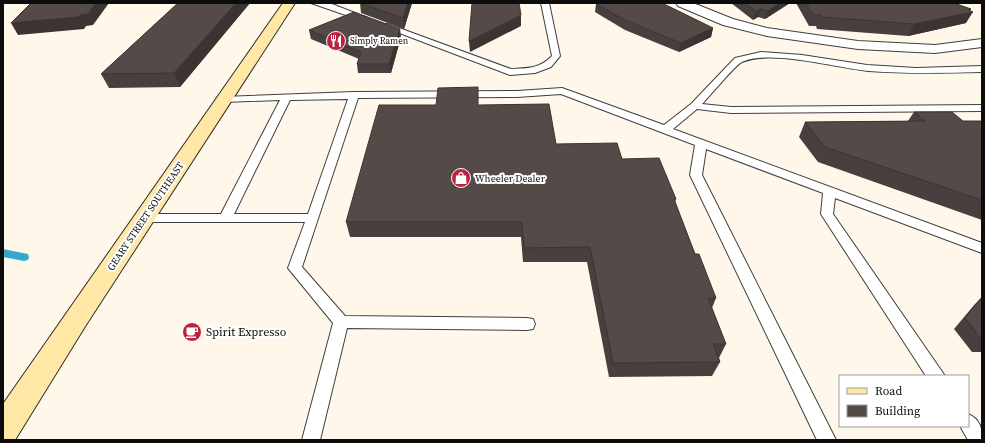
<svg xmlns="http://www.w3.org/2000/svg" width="985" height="443" font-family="'Source Serif 4',serif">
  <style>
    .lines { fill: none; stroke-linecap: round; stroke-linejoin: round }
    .stream { fill: #35a8cf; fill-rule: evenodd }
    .service-casing { stroke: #3f3f3f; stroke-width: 2 }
    .minor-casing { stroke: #3f3f3f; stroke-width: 2 }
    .secondary-casing { stroke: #2e2e2e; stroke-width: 2 }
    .service { fill: #fff; fill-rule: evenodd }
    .minor { fill: #fff; fill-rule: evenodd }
    .secondary { fill: #ffe8a5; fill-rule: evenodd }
    .wall { fill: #48403e }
    .shaded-wall { fill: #3b3432 }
    .building { fill: #544b48; stroke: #3b3432 }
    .labels { text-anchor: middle; stroke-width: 4; stroke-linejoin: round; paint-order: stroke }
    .far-poi-label { font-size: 9px; fill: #0c0c0c; stroke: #fff; text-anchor: start }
    .poi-label { font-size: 10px; fill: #0c0c0c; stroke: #fff; text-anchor: start }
    .street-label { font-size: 10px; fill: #0c0c0c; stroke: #fff }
    .near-poi-label { font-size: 12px; fill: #0c0c0c; stroke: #fff; text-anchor: start }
  </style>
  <rect width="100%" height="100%" fill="#fff8ea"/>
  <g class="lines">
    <path class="stream" d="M3,249L28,254L29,257L28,260L24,261L3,257Z"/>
    <defs>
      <g id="service">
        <path d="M311,3L332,4L370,19L369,21H363Z"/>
        <path d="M541,3H549L560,56L551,67L535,73L510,75L381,26L385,24H388L511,69C528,68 539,69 552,56Z"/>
        <path d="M761,52L802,55L867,65L916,68L982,66V72C944,73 907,74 869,71C836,68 771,49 742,62C736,64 709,97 702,104L731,107L982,105V111L731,113L697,109L673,129L982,243V253L835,198L833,214L945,376H926L821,214L823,193L706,149L702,175L836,440H817L690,175L695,145L561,94L517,97L358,98L302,267L345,316L527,318L533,319L535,324L533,329L527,330L347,328L320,440H302L333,323L288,268L305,222H144L139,221L138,218L139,215L144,214H221L280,100L225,102L222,101L220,99L222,97L354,92L517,91L562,88L664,125L691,104L735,58ZM348,99L308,214H234L290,100Z"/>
        <path d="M968,414C980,419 982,428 982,440H968L960,426H968Z"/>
      </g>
      <path id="minor" d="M676,3H693L733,19L767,28L858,41L935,45L982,39V47L935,53L858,49L767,36L723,25L678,6Z"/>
      <path id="secondary" d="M283,3H295L86,325L15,440H3V404Z"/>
    </defs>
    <use href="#service" class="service-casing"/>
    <use href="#minor" class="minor-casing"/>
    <use href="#secondary" class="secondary-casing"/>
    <use href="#service" class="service"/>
    <use href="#minor" class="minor"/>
    <use href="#secondary" class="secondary"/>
  </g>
  <g class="wall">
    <path d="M178,3H250L180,87L109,88L101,74Z"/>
    <path d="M360,3H412L404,29L361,13Z"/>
    <path d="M731,3H790L765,19L758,17L753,20Z"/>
    <path d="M796,3H954L970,11L966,23L908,36L817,29L816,26H809Z"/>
    <path d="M596,4L713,28L711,37L679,52L625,30L595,12Z"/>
    <path d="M309,30L401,37L391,73H358L357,64L359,59L311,39Z"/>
    <path d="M914,112L963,121H982V220L818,162L799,137L805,122L908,121Z"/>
    <path d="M556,144L622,159L676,199L675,203L695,254L716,298L712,308L726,344L719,358L720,362L712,376L609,377L587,262H523L521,237H350L346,222Z"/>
    <path d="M982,297V354L981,352H972L954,329L975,304Z"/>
  </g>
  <g class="shaded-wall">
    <path d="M96,3H109L93,25L86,26L84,29L18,35L11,23L80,15Z"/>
    <path d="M236,3H250L180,87L174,73Z"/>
    <path d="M408,3H412L404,29L403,18Z"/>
    <path d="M780,3H790L765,19L768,11Z"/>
    <path d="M761,9L758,17L753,20L756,11Z"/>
    <path d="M971,9L969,13L973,12L966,23L908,36L914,24Z"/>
    <path d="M521,15V26L470,52L469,41Z"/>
    <path d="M713,28L711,37L679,52L681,43Z"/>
    <path d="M400,29L401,37L391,73L389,64Z"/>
  </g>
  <g class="building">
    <path d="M31,3H96L88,14L80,15L78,17L11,23Z"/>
    <path d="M178,3H236L174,73L101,74Z"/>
    <path d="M360,3H408L403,18Z"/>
    <path d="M472,3H519L521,15L469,41Z"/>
    <path d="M599,3H662L713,28L681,43L627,21L596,4Z"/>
    <path d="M745,3H780L768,11L761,9L756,11Z"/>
    <path d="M806,3H954L971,9L968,10L973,12L914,24L822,17L821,15H813Z"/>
    <path d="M354,12L400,29L389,64H357L361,52L309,30Z"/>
    <path d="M478,87V105L549,104L556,144L617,143L622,159L659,158L676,199H674L695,254H699L716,298H708L726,344H713L720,362L613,363L590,247L524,248L522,222H346L379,105H436L438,88Z"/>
    <path d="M914,112H952L963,121H982V200L825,147L805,122L925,121Z"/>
    <path d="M982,297V340L965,318Z"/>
  </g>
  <defs>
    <symbol id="restaurant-disc" viewBox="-11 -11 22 22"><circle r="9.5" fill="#bd2240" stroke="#fff"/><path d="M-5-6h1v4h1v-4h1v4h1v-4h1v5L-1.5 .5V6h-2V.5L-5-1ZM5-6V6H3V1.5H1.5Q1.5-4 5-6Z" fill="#fff"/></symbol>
    <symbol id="shop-disc" viewBox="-11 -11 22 22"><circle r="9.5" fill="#bd2240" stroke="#fff"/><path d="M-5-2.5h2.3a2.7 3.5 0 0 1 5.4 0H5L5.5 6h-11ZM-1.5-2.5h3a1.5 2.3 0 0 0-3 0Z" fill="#fff"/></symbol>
    <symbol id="cafe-disc" viewBox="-11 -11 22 22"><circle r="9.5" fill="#bd2240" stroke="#fff"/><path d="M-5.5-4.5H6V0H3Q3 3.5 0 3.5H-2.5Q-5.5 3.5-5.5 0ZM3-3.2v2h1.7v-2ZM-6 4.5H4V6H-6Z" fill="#fff"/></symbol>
  </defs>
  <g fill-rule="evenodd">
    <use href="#restaurant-disc" x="325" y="30" width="22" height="22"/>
    <use href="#shop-disc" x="450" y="167" width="22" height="22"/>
    <use href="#cafe-disc" x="181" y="321" width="22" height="22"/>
  </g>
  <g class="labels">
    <g class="far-poi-label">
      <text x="350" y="44">Simply Ramen</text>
    </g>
    <g class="poi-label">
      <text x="475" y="182">Wheeler Dealer</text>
    </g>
    <g class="street-label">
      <text transform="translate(145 216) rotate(-56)" y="4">GEARY STREET SOUTHEAST</text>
    </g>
    <g class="near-poi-label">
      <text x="206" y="336">Spirit Expresso</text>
    </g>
  </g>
  <rect width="985" height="443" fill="none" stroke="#0c0c0c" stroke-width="8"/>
  <rect x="839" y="375" width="130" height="52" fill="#ffffff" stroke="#9e9e9e"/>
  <rect x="847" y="388" width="20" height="6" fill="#ffe8a5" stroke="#9e9e9e"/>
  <text x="875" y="395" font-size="12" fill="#0c0c0c">Road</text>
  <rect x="847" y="405" width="20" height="12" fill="#544b48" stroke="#9e9e9e"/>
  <text x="875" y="415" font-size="12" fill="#0c0c0c">Building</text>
</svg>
